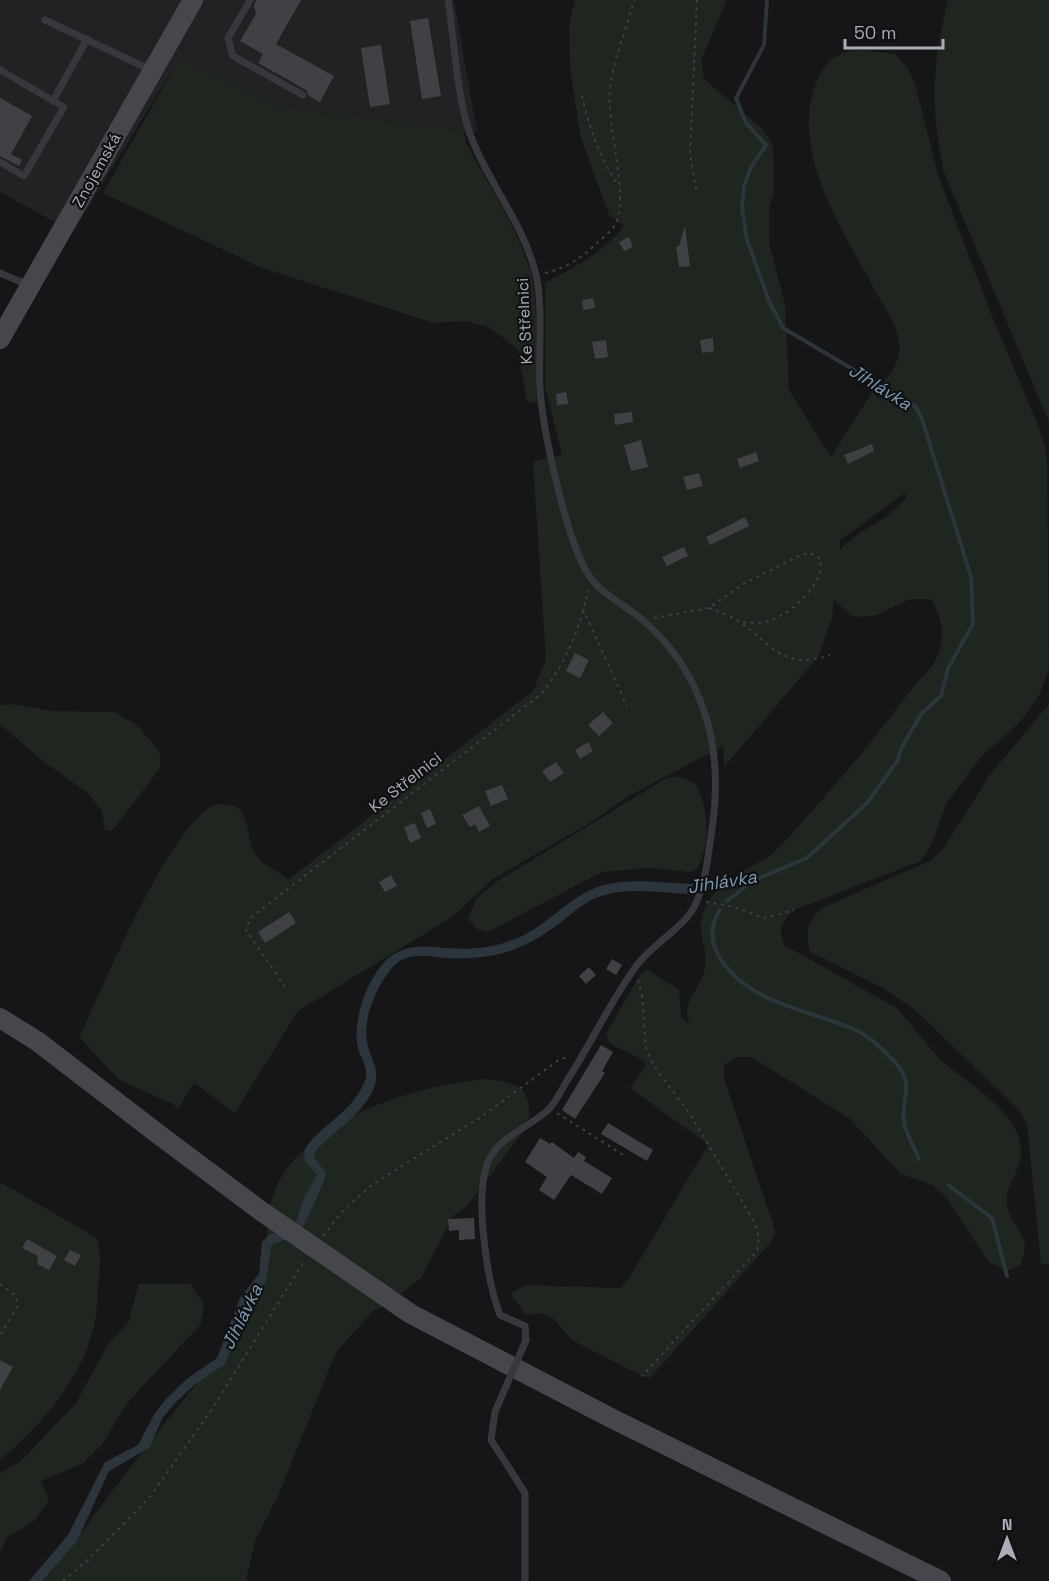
<svg xmlns="http://www.w3.org/2000/svg" width="1049" height="1581" font-family="'Space Grotesk',sans-serif">
  <style>
    .built { fill: #222225 }
    .green { fill: #1e261f; fill-rule: evenodd }
    .water { fill: #2c353c }
    .lines { fill: none; stroke-linecap: round; stroke-linejoin: round }
    .stream { stroke: #2c353c; stroke-width: 4 }
    .building { fill: #404145 }
    .path { stroke: #3d3f44; stroke-width: 2; stroke-dasharray: 3 4.5; stroke-linecap: butt }
    .service { stroke: #37383d; stroke-width: 7 }
    .secondary { stroke: #45474d; stroke-width: 20 }
    .service-bridge { stroke: #37383d; stroke-width: 7 }
    .secondary-bridge { stroke: #45474d; stroke-width: 20 }
    .labels { text-anchor: middle; stroke-width: 4.5; stroke-linejoin: round; paint-order: stroke }
    .street-label { font-size: 16px; fill: #a8adb8; stroke: #111113 }
    .water-label { font-size: 18px; font-style: italic; fill: #7f9bb3; stroke: #111113 }
  </style>
  <rect width="100%" height="100%" fill="#161618"/>
  <path class="built" d="M0,0H454L477,132L283,107L179,59L73,232L0,192Z"/>
  <g class="green">
    <path d="M575,0H727L701,60L704,79L764,130L773,145L774,193L769,209V242L785,305L789,390L831,457L872,392L879,399V389C890,372 902,364 899,341C897,325 884,306 876,292C845,233 789,154 816,83C832,43 859,49 895,54L907,67L915,84L938,175L990,311L1037,423L1047,454L1049,668L1040,694L1021,721L981,757L946,804L932,843L921,861L794,910C781,922 778,928 784,945L895,1007C912,1023 924,1043 940,1059C965,1083 1023,1112 1021,1153C1021,1172 1004,1186 1007,1205C1009,1219 1024,1233 1025,1247C1025,1253 1022,1260 1021,1265L1008,1271L988,1261L947,1198L933,1185L901,1174L849,1118L751,1057H736L725,1065L723,1075L776,1233L770,1243L650,1378L642,1376L572,1340L552,1317L540,1313L526,1315L510,1294L525,1285L621,1288L629,1278L707,1147L705,1142L630,1088L645,1067L644,1060L610,1044L606,1034L641,973L646,969L679,990L681,1017L690,1025C680,1002 698,993 704,972C713,944 686,930 713,895C728,876 754,868 773,853C786,842 798,826 810,813C847,772 880,732 913,687C920,678 932,669 936,659C946,638 943,618 931,599H910L877,615L865,617L852,616L834,600L832,618L818,657L724,767L723,746L629,796L588,824L493,879L452,917L298,1011L235,1113L194,1083L178,1109L173,1104L119,1080L79,1037C104,987 167,829 213,806C219,803 230,804 236,807C249,813 247,840 254,852C262,867 278,869 288,880L533,691L546,660L533,462L562,455L545,386V283C574,267 605,253 624,225L609,215L580,135L570,67L569,26ZM905,493L906,498C887,522 859,528 840,550V540Z"/>
    <path d="M948,0H1049V422L944,172C930,111 932,61 948,0Z"/>
    <path d="M179,59L283,107L463,130L466,143C488,184 516,225 530,270C540,302 535,367 537,403L527,402L518,349L489,327L465,321L434,323L262,268L103,193Z"/>
    <path d="M12,704L51,711L115,712L138,726L158,750L161,758L160,768L112,831L105,830L102,811L88,793L44,762L0,724V705Z"/>
    <path d="M1049,704V1264H1041L1027,1124L1020,1111L915,1010L881,987L810,952C804,933 808,919 824,907L930,861L943,849L989,776Z"/>
    <path d="M676,776L694,782C710,808 711,842 697,869L689,872L649,868L602,872L488,932L477,929L468,919L477,898L496,882L665,779Z"/>
    <path d="M487,1079C520,1083 533,1088 528,1125L467,1206L453,1216L421,1278L388,1304L373,1311L336,1352L279,1494L255,1541L246,1581H37C73,1551 97,1509 126,1473C149,1443 173,1413 196,1384C214,1361 234,1339 245,1313C254,1293 263,1265 266,1243C268,1225 268,1207 275,1190C306,1118 416,1085 487,1079Z"/>
    <path d="M0,1182L97,1238C101,1256 100,1271 98,1289C97,1299 97,1310 95,1321C86,1373 40,1428 0,1460Z"/>
    <path d="M139,1284H190L204,1304L201,1324L127,1403L103,1443L82,1464L41,1481L49,1500L34,1521L6,1538L0,1553V1473L21,1461L76,1403L109,1343L128,1323Z"/>
  </g>
  <path class="water" d="M640,881L693,884L692,894C661,893 628,886 598,897C582,903 570,916 556,926C538,939 518,950 495,955C479,958 462,959 445,958C425,956 405,951 391,969C376,988 363,1017 367,1041C369,1058 380,1066 375,1085C365,1114 334,1130 315,1152L314,1157L326,1173C326,1180 303,1230 298,1234C290,1240 279,1240 271,1246L266,1282L249,1303L225,1364L194,1385L175,1403L163,1417L149,1448L109,1471L77,1541L42,1581H29L68,1535L105,1462L138,1445L155,1413L166,1399L188,1378L217,1358L240,1298L259,1274L262,1242L271,1234L287,1229L296,1223L303,1200L317,1175L304,1160L305,1149C319,1126 349,1115 363,1085C372,1068 359,1059 357,1043C353,1016 372,963 398,952C417,944 428,947 447,948C470,950 493,948 515,939C545,928 565,900 595,888C609,882 625,882 640,881Z"/>
  <g class="lines">
    <g class="stream">
      <path d="M689,890L752,881L807,858L867,803L898,760L901,749L921,714L941,696L948,668L973,624L971,577L922,419L915,406L783,328L769,301L747,240L742,208L744,186L751,167L766,145L746,123L736,98L764,45L767,0"/>
      <path d="M727,901L750,883"/>
      <path d="M720,910C697,944 731,979 762,995C793,1011 828,1017 860,1032C870,1038 883,1049 891,1058C917,1083 901,1094 904,1121C905,1133 915,1148 919,1159"/>
      <path d="M948,1185L992,1218L1007,1276"/>
    </g>
  </g>
  <g class="building">
    <path d="M257,0H301L276,44L334,76L320,102L309,96L306,90L258,63L263,54L240,41L256,14L254,5Z"/>
    <path d="M428,18L441,96L422,99L410,21Z"/>
    <path d="M381,45L390,104L370,107L361,48Z"/>
    <path d="M0,98L32,116L11,154L22,160L19,166L0,156Z"/>
    <path d="M685,226L690,266L679,267L676,247L679,246Z"/>
    <path d="M629,237L633,247L624,251L619,242Z"/>
    <path d="M593,298L595,308L583,310L582,300Z"/>
    <path d="M713,338L714,351L702,353L700,340Z"/>
    <path d="M606,340L608,357L595,359L592,342Z"/>
    <path d="M566,392L568,404L557,405L556,394Z"/>
    <path d="M632,412L633,422L615,425L614,414Z"/>
    <path d="M641,440L648,467L631,471L624,445Z"/>
    <path d="M872,444L874,451L848,464L844,455Z"/>
    <path d="M756,452L759,461L740,468L737,459Z"/>
    <path d="M699,473L703,486L687,490L683,477Z"/>
    <path d="M745,517L749,526L710,545L706,537Z"/>
    <path d="M684,547L688,556L667,566L662,557Z"/>
    <path d="M575,653L589,660L580,678L566,671Z"/>
    <path d="M603,712L613,723L599,736L588,725Z"/>
    <path d="M588,742L593,751L580,759L575,750Z"/>
    <path d="M556,762L564,773L550,782L542,771Z"/>
    <path d="M502,785L508,799L491,806L485,791Z"/>
    <path d="M479,806L490,826L479,832L475,824L470,827L462,815Z"/>
    <path d="M430,809L436,824L427,828L421,813Z"/>
    <path d="M415,823L421,838L410,843L404,827Z"/>
    <path d="M391,875L397,886L385,892L379,882Z"/>
    <path d="M289,912L296,923L265,943L258,932Z"/>
    <path d="M612,959L622,965L616,975L606,969Z"/>
    <path d="M589,967L596,975L586,984L579,976Z"/>
    <path d="M601,1045L613,1052L602,1071L605,1073L575,1119L562,1110Z"/>
    <path d="M608,1123L653,1150L647,1161L601,1134Z"/>
    <path d="M540,1138L550,1144L552,1142L574,1158L578,1152L586,1157L584,1161L612,1178L602,1194L571,1175L554,1200L539,1190L547,1177L525,1162Z"/>
    <path d="M474,1218L475,1239L459,1240V1230L449,1231L448,1219Z"/>
    <path d="M27,1239L57,1256L49,1270L37,1264L38,1256L22,1248Z"/>
    <path d="M70,1250L81,1255L75,1266L64,1260Z"/>
    <path d="M0,1360L13,1367L0,1390Z"/>
  </g>
  <g class="lines">
    <g class="path">
      <path d="M697,0L690,153L697,195"/>
      <path d="M582,96C589,128 600,158 618,185"/>
      <path d="M545,273C566,268 580,259 596,244C602,238 611,232 615,225C630,198 606,124 610,89C613,59 627,29 634,0"/>
      <path d="M709,608C720,612 734,617 743,624C774,648 785,670 830,655"/>
      <path d="M583,609L627,706"/>
      <path d="M654,618L709,608L743,584L803,554H814L820,559C820,563 822,569 820,573C816,589 790,613 774,619C763,624 753,623 742,622"/>
      <path d="M706,902L735,907L763,918L794,910"/>
      <path d="M638,980L642,996L646,1048L654,1066L690,1114L755,1223L759,1237L757,1251L642,1376"/>
      <path d="M285,987L246,930L250,918L540,695C564,667 581,627 588,590"/>
      <path d="M557,1113L625,1156"/>
      <path d="M323,1236L342,1212L373,1184L481,1117L560,1059L569,1057"/>
      <path d="M0,1284L15,1295L18,1305L0,1336"/>
      <path d="M63,1581L88,1560L150,1497L210,1412L305,1260"/>
    </g>
    <g class="service">
      <path d="M250,0L228,38L233,56L303,95"/>
      <path d="M448,0C454,38 457,96 469,131C486,180 522,221 535,271C544,304 538,354 540,389C543,431 566,539 588,574C599,593 627,606 644,621C703,673 723,745 713,822C709,847 707,877 697,901C686,928 654,942 637,965C611,1000 592,1042 568,1079C562,1089 556,1102 548,1110C529,1128 499,1136 488,1162C474,1195 487,1282 500,1315L525,1326L526,1340"/>
      <path d="M45,20L151,70"/>
      <path d="M0,70L64,107L24,176L0,162"/>
      <path d="M53,101L87,39"/>
      <path d="M0,273L28,285"/>
      <path d="M495,1412L491,1440L525,1493V1581"/>
    </g>
    <g class="secondary">
      <path d="M0,339L193,0"/>
      <path d="M0,1018L37,1041L162,1137"/>
      <path d="M360,1279L411,1314L613,1419L941,1581"/>
    </g>
    <path class="service-bridge" d="M495,1412L526,1340"/>
    <path class="secondary-bridge" d="M162,1137L261,1211L360,1279"/>
  </g>
  <g class="labels">
    <g class="street-label">
      <text transform="translate(96 170) rotate(-61)" y="6">Znojemská</text>
      <text transform="translate(524 321) rotate(-93)" y="6">Ke Střelnici</text>
      <text transform="translate(405 782) rotate(-38)" y="6">Ke Střelnici</text>
    </g>
    <g class="water-label">
      <text transform="translate(880 387) rotate(32)" y="6">Jihlávka</text>
      <text transform="translate(722 882) rotate(-9)" y="6">Jihlávka</text>
      <text transform="translate(242 1317) rotate(-64)" y="6">Jihlávka</text>
    </g>
  </g>
  <g transform="translate(1007 1539)" stroke="#111113" stroke-width="4.5" paint-order="stroke">
  <path d="M0-4.5L10 22L0 15L-10 22Z" fill="#a8adb8"/>
  <text y="-9" font-size="16" font-weight="bold" text-anchor="middle" fill="#a8adb8">N</text>
  </g>
  <path d="M845 39v9h98v-9" fill="none" stroke="#a8adb8" stroke-width="3"/>
  <text x="854" y="39" font-size="18" fill="#a8adb8" stroke="#111113" stroke-width="4.5" paint-order="stroke">50 m</text>
</svg>
